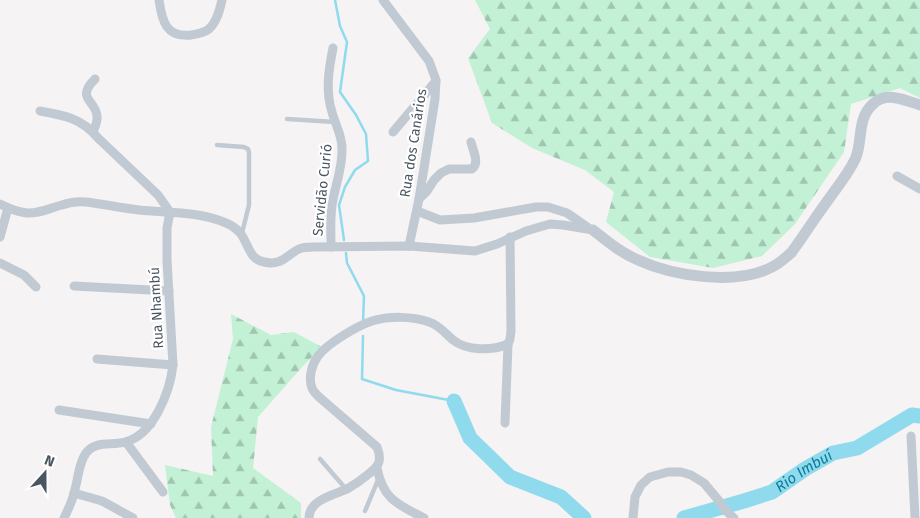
<svg xmlns="http://www.w3.org/2000/svg" width="920" height="518" font-family="'Fira Sans',sans-serif">
  <style>
    .forest { fill: url(#forest-firs) }
    .lines { fill: none; stroke-linecap: round; stroke-linejoin: round }
    .stream { stroke: #90daee; stroke-width: 2.5 }
    .river { stroke: #90daee; stroke-width: 15 }
    .service { stroke: #c1cad2; stroke-width: 4.5 }
    .minor { stroke: #c1cad2; stroke-width: 9 }
    .tertiary { stroke: #c1cad2; stroke-width: 11 }
    .labels { text-anchor: middle; stroke-width: 4.5; stroke-linejoin: round; paint-order: stroke }
    .street-label { font-size: 14px; fill: #4a5661; stroke: #fff }
    .water-label { font-size: 15px; font-style: italic; fill: #0c7c9b; stroke: #fff }
  </style>
  <defs>
    <pattern id="forest-firs" width="22" height="20" patternUnits="userSpaceOnUse" patternTransform="scale(1.25)"><rect width="22" height="20" fill="#c3f1d5"/><path d="M5 1l3.5 6h-7zM16 11l3.5 6h-7z" fill="#a0c6b0"/></pattern>
  </defs>
  <rect width="100%" height="100%" fill="#f5f3f3"/>
  <g class="forest">
    <path d="M475,0H920V98L900,88L851,104L844,152L795,224L762,256L713,268L650,257L606,222L614,192L585,170L532,148L492,123L468,58L490,29Z"/>
    <path d="M231,314L271,335L294,332L322,347L303,366L258,417L253,468L301,503V518H176L170,505L165,465L213,476L211,427L233,339Z"/>
  </g>
  <g class="lines">
    <g class="stream">
      <path d="M335,0L340,26L347,42L340,92L356,115L366,134L368,161L355,170L345,187L339,205L344,240"/>
      <path d="M346,253L347,263L364,296L363,322"/>
      <path d="M363,336L362,379L396,390L454,401"/>
    </g>
    <g class="river">
      <path d="M454,401L470,438L510,477L561,497L584,518"/>
      <path id="s1" d="M684,518L744,501L772,492L805,469L833,453L857,448L912,415L920,416"/>
    </g>
    <g class="service">
      <path d="M287,119L335,122"/>
      <path d="M217,145L244,147L248,149L249,152V205L242,233"/>
      <path d="M320,459L346,489"/>
      <path d="M365,511L378,480"/>
    </g>
    <g class="minor">
      <path d="M159,0C162,21 166,38 191,35C197,34 204,33 209,29C217,22 220,9 222,0"/>
      <path d="M383,0L429,61L436,80L435,99L419,199L409,246"/>
      <path d="M40,111C63,115 82,118 98,138L158,195L170,212L167,228V260L173,365C170,391 154,435 125,442C111,446 96,440 86,453C78,464 78,481 74,493C72,502 68,510 64,518"/>
      <path d="M93,132C95,127 98,121 97,116C96,100 75,99 95,79"/>
      <path d="M393,132L436,81"/>
      <path d="M897,176L920,189"/>
      <path d="M419,199L427,191L434,180L441,173L449,169H472C480,163 473,151 471,142"/>
      <path d="M0,204C8,208 17,212 27,213C39,214 50,208 62,205C70,202 77,201 86,202C103,204 121,208 139,210C168,213 198,211 226,223C231,225 237,229 241,234C248,244 250,260 264,262C282,266 285,256 299,249C303,247 308,247 314,247L409,246L475,251L497,244L526,231L550,224L563,225L593,230"/>
      <path d="M417,211L440,220L474,218L536,207H548L567,213L590,229"/>
      <path d="M0,237L8,208"/>
      <path d="M331,247C331,233 330,218 332,205C335,186 343,167 342,148C342,135 335,124 332,112C325,91 329,68 333,48"/>
      <path d="M0,263L24,275L36,287"/>
      <path d="M74,286L169,291"/>
      <path d="M97,359L173,365"/>
      <path d="M59,410L151,424"/>
      <path d="M505,423L508,344"/>
      <path d="M911,436L915,518"/>
      <path d="M126,442L163,492"/>
      <path d="M377,468C383,499 397,504 424,518"/>
      <path d="M74,493L102,501L133,518"/>
      <path d="M309,518C309,500 333,495 347,489C354,485 360,481 366,476C378,467 383,462 377,447L319,397C317,395 313,391 312,388C308,378 312,364 318,356C328,343 357,326 372,321C389,316 412,316 429,322C439,325 445,333 453,340C467,351 491,351 508,344L510,339L511,331L510,237"/>
      <path d="M633,518L635,497L641,485L650,477L668,472H681L691,475L704,483L719,501L725,510L734,518"/>
    </g>
    <path class="tertiary" d="M593,230C607,241 621,253 638,260C673,276 736,286 772,267C779,264 785,258 791,253C803,237 814,219 826,203C834,191 854,167 857,154C862,138 858,117 873,104C886,91 905,100 920,105"/>
  </g>
  <g class="labels">
    <g class="street-label">
      <text transform="translate(413 143) rotate(-81)" y="5">Rua dos Canários</text>
      <text transform="translate(322 190) rotate(-84)" y="5">Servidão Curió</text>
      <text transform="translate(156 308) rotate(-93)" y="5">Rua Nhambú</text>
    </g>
    <g class="water-label">
      <text dy="5" stroke="none"><textPath href="#s1" startOffset="130">Rio Imbuí</textPath></text>
    </g>
  </g>
  <g transform="translate(45 473) rotate(21)" stroke="#ffffff" stroke-width="4" paint-order="stroke">
  <path d="M0-4L9 19L0 12L-9 19Z" fill="#4a5661"/>
  <text y="-8" font-size="14" font-weight="bold" text-anchor="middle" fill="#4a5661">N</text>
  </g>
</svg>
